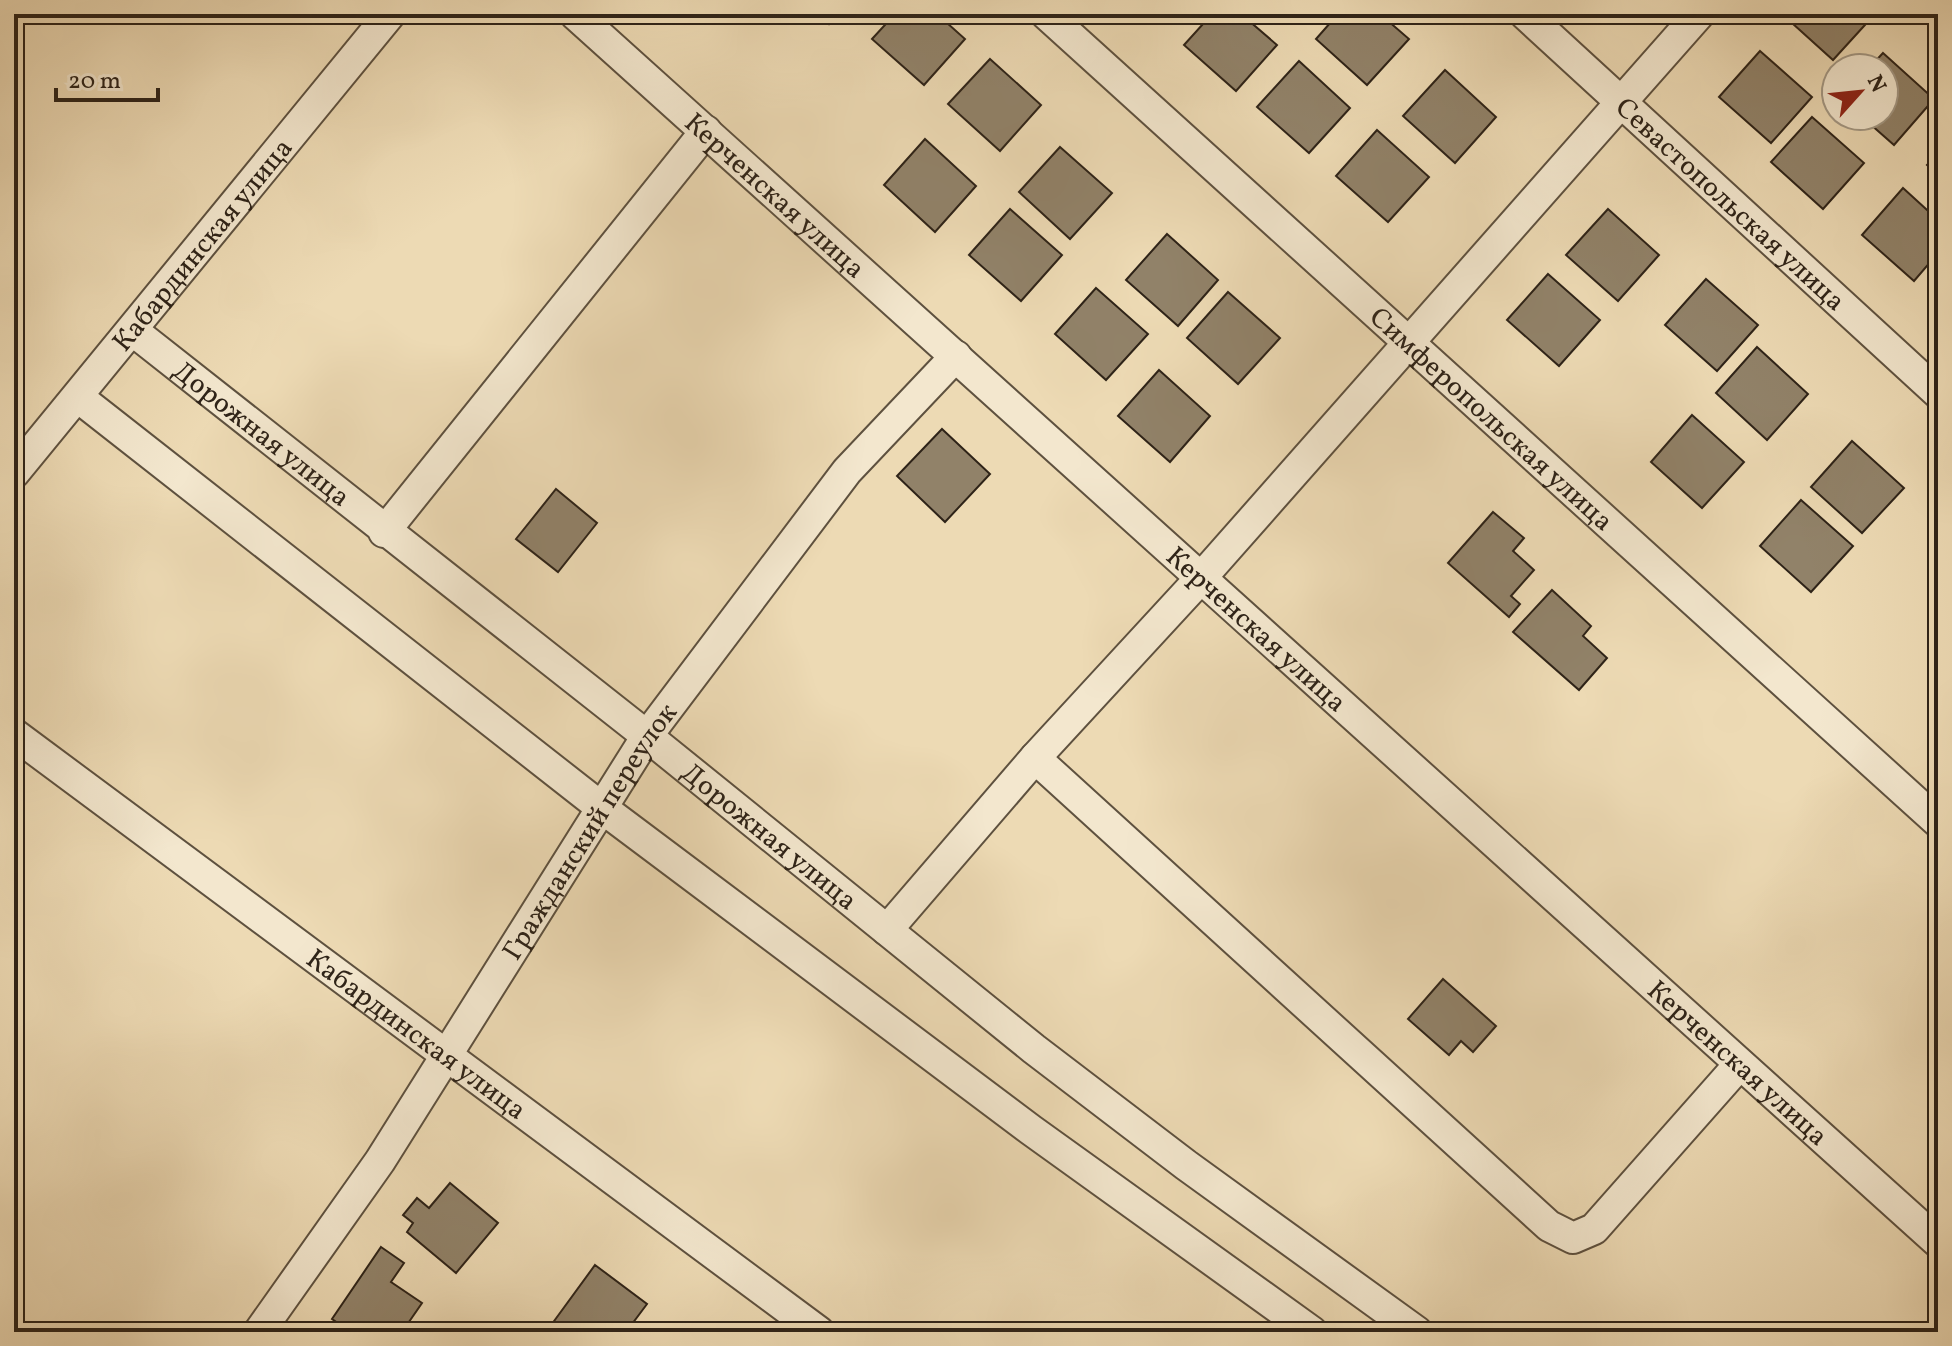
<svg xmlns="http://www.w3.org/2000/svg" width="1952" height="1346" font-family="Vollkorn,serif">
  <style>
    .building { fill: #918269; stroke: #2e2318; stroke-width: 2 }
    .lines { fill: none; stroke-linecap: round; stroke-linejoin: round }
    .minor-casing { stroke: #5e513f; stroke-width: 34 }
    .minor { stroke: #f3e7ce; stroke-width: 30 }
    .labels { text-anchor: middle; stroke-width: 7; stroke-linejoin: round; paint-order: stroke }
    .street-label { font-size: 28px; fill: #2e2318; stroke: #f3e7ce }
  </style>
  <rect width="100%" height="100%" fill="#eddab4"/>
  <filter id="stains"><feTurbulence type="fractalNoise" baseFrequency=".0025" numOctaves="4"/><feColorMatrix values="0 0 0 0 .2 0 0 0 0 .09 0 0 0 0 .02 0 0 0 .5 -.17"/></filter>
  <radialGradient id="worn" r=".72"><stop offset=".6" stop-color="#630" stop-opacity="0"/><stop offset="1" stop-color="#630" stop-opacity=".3"/></radialGradient>
  <g class="building">
    <path d="M818,14H839L829,24Z"/>
    <path d="M895,14H937L965,39L924,85L872,39Z"/>
    <path d="M1212,14H1241L1277,45L1236,91L1184,45Z"/>
    <path d="M1338,14H1380L1409,39L1367,85L1316,39Z"/>
    <path d="M1782,14H1874V15L1833,60Z"/>
    <path d="M1760,51L1812,97L1771,143L1719,97Z"/>
    <path d="M1883,53L1934,99L1894,145L1861,116H1884V68H1869Z"/>
    <path d="M990,59L1041,105L1000,151L948,104Z"/>
    <path d="M1299,61L1350,108L1309,153L1257,107Z"/>
    <path d="M1445,70L1496,117L1455,163L1403,116Z"/>
    <path d="M1812,117L1864,163L1823,209L1771,162Z"/>
    <path d="M1377,130L1429,177L1388,222L1336,176Z"/>
    <path d="M925,139L976,186L935,232L884,185Z"/>
    <path d="M1060,147L1112,193L1070,239L1019,192Z"/>
    <path d="M1938,153V175L1927,165Z"/>
    <path d="M1903,188L1938,220V253L1914,281L1862,235Z"/>
    <path d="M1010,209L1062,255L1021,301L969,255Z"/>
    <path d="M1608,209L1659,255L1618,301L1566,255Z"/>
    <path d="M1167,234L1218,280L1178,326L1126,280Z"/>
    <path d="M1548,274L1600,320L1559,366L1507,320Z"/>
    <path d="M1706,279L1758,325L1717,371L1665,325Z"/>
    <path d="M1096,288L1148,334L1106,380L1055,334Z"/>
    <path d="M1228,292L1280,338L1238,384L1187,338Z"/>
    <path d="M1757,347L1808,394L1767,440L1716,393Z"/>
    <path d="M1159,370L1210,416L1170,462L1118,416Z"/>
    <path d="M1692,415L1744,462L1702,508L1651,462Z"/>
    <path d="M942,429L990,474L945,522L897,476Z"/>
    <path d="M1852,441L1904,488L1862,533L1811,487Z"/>
    <path d="M556,489L597,523L558,572L516,539Z"/>
    <path d="M1801,500L1853,546L1811,592L1760,546Z"/>
    <path d="M1493,512L1524,538L1513,551L1534,570L1511,596L1520,604L1509,617L1448,563Z"/>
    <path d="M1552,590L1591,626L1583,636L1607,658L1579,690L1513,632Z"/>
    <path d="M1443,979L1496,1026L1473,1052L1461,1041L1449,1055L1408,1019Z"/>
    <path d="M450,1183L498,1223L456,1273L407,1232L413,1223L403,1215L417,1198L429,1208Z"/>
    <path d="M381,1247L404,1263L391,1282L422,1303L402,1332H351L332,1319Z"/>
    <path d="M595,1265L647,1304L626,1332H554L549,1328Z"/>
  </g>
  <g class="lines">
    <defs>
      <g id="minor">
        <path id="s1" d="M575,14L1938,1242"/>
        <path id="s2" d="M1046,14L1938,822"/>
        <path id="s3" d="M1525,14L1938,393"/>
        <path id="s4" d="M132,330L647,736L1034,1049L1186,1165L1417,1332"/>
        <path d="M78,397L602,808L1031,1130L1312,1332"/>
        <path id="s5" d="M14,473L390,14"/>
        <path d="M384,532L706,131"/>
        <path id="s6" d="M14,734L819,1332"/>
        <path d="M1035,758L1549,1226L1573,1238L1594,1229L1739,1065"/>
        <path d="M887,930L1035,758L1200,579L1699,14"/>
        <path id="s7" d="M259,1332L380,1161L647,736L847,471L956,356"/>
      </g>
    </defs>
    <use href="#minor" class="minor-casing"/>
    <use href="#minor" class="minor"/>
  </g>
  <g class="labels">
    <g class="street-label">
      <text dy="10" stroke="none"><textPath href="#s1" startOffset="270">Керченская улица</textPath></text>
      <text dy="10" stroke="none"><textPath href="#s3" startOffset="280">Севастопольская улица</textPath></text>
      <text dy="10" stroke="none"><textPath href="#s5" startOffset="296">Кабардинская улица</textPath></text>
      <text dy="10" stroke="none"><textPath href="#s2" startOffset="602">Симферопольская улица</textPath></text>
      <text dy="10" stroke="none"><textPath href="#s4" startOffset="166">Дорожная улица</textPath></text>
      <text dy="10" stroke="none"><textPath href="#s1" startOffset="918">Керченская улица</textPath></text>
      <text dy="10" stroke="none"><textPath href="#s7" startOffset="600">Гражданский переулок</textPath></text>
      <text dy="10" stroke="none"><textPath href="#s4" startOffset="814">Дорожная улица</textPath></text>
      <text dy="10" stroke="none"><textPath href="#s6" startOffset="502">Кабардинская улица</textPath></text>
      <text dy="10" stroke="none"><textPath href="#s1" startOffset="1566">Керченская улица</textPath></text>
    </g>
  </g>
  <rect width="1952" height="1346" fill="none" stroke="#eddab4" stroke-width="48"/>
  <rect x="16" y="16" width="1920" height="1314" fill="none" stroke="#2e2318" stroke-width="4"/>
  <rect x="24" y="24" width="1904" height="1298" fill="none" stroke="#2e2318" stroke-width="2"/>
  <g transform="translate(1860 92) rotate(63)"><circle r="38" fill="#f3e7ce" stroke="#a49985" stroke-width="2"/>
  <path d="M0-6L14 30L0 20L-14 30Z" fill="#8f2418"/>
  <text y="-12" font-size="22" font-weight="bold" text-anchor="middle" fill="#2e2318">N</text>
  </g>
  <path d="M56 88v12h102v-12" fill="none" stroke="#2e2318" stroke-width="4"/>
  <text x="68" y="88" font-size="24" fill="#2e2318" stroke="#f3e7ce" stroke-width="6" paint-order="stroke">20 m</text>
  <rect width="100%" height="100%" filter="url(#stains)"/>
  <rect width="100%" height="100%" fill="url(#worn)"/>
</svg>
